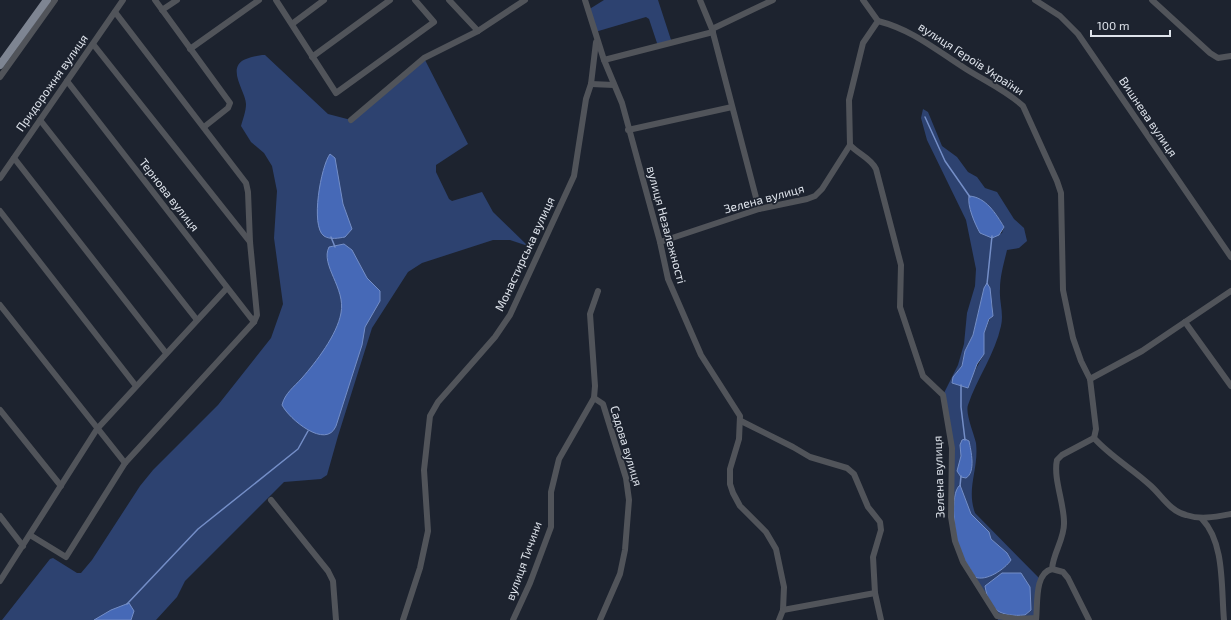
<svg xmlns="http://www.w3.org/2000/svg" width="1231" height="620" font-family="'Exo 2',sans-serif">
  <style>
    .green { fill: #2d4270; fill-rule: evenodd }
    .water { fill: #4669b7; stroke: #748ec7 }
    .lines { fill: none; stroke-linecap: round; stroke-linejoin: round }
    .stream { stroke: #748ec7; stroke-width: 1.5 }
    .minor { stroke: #51545a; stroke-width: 6 }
    .major { stroke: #7e8592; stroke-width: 8 }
    .labels { text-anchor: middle; stroke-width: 3.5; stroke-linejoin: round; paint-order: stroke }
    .street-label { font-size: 12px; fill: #dee3eb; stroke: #1d232f }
  </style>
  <rect width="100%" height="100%" fill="#1d232f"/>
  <g class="green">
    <path d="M604,0H658L672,43L658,46L649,19L646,17L595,32L588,10Z"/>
    <path d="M265,55L328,114L351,120L424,58L468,144L436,165V172L449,199L452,201L482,192L493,212L528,246L510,240H493L422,263L408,272L372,328L338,436L327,475L321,479L284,482L185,581L177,597L156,620H2L50,559L53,558L77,573H81L92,560L140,486L153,470L218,405L271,338L283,304L274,238L277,191L272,166L264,153L251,142L241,126C243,119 246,111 246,104C246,92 225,67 246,59C252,57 258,55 265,55Z"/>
    <path d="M923,109L928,112L942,146L957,157L968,172L977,177L985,188L997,192L1014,219L1024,228L1027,241L1019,248L1007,250C1004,263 1000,276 1000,289C999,302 1004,313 1001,326C995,354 977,378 968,405C965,413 974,434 976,443C979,469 966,488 975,513L1040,579L1036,620H998L997,616L971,576L953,532L952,448L943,395L958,365L964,344L967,313L975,286L976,269L966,220L927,140L921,118ZM973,196C991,208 992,208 1004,227L1002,233L996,236L979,230L968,200ZM984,288L992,302L993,312L984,333V354L972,376L968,388L952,383L953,377L962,366L965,351L973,335Z"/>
  </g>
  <g class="water">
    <path d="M330,154L335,158L343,204L352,229L345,237C339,238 330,240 324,236C310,226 321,166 330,154Z"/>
    <path d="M969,196C986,197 996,214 1004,227L999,235L992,238L980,233C975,224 967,206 969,196Z"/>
    <path d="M344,244L352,250L367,278L380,291V301L365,327L362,345L336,426C326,450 289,419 282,405C285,393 294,387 302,378C316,362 337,335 341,313C346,288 320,265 329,247Z"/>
    <path d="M987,283L990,288L993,316L989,319L984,333V354L977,364L968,388L952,383L953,377L962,366L965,351L973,335L984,288Z"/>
    <path d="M965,439L969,441C971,451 976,472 966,478L961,477L957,471L961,456L960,445L962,440Z"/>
    <path d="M960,485L971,514L989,532L991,539L1007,553L1011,560C1005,569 986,582 975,577C970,568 963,559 959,550C955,537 949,494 960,485Z"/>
    <path d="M1002,573H1021L1030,587L1031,610L1025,615C1001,617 989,611 985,586Z"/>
    <path d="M129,603L134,611L131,620H94L111,610Z"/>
  </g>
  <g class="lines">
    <g class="stream">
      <path d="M925,117L945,161L970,197"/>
      <path d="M331,237L335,247"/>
      <path d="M987,284L992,236"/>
      <path d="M961,385V407L965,440"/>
      <path d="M960,486L961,476"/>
      <path d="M127,604L198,529L298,449L308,431"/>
    </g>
    <g class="minor">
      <path d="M155,0L230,103L228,108L204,127"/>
      <path d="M276,0L336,93L434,22L415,0"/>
      <path d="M449,0L478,31"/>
      <path d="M585,0L604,60L622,103L660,242L668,279L701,355L740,416L739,439L730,469V484L733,493L740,506L766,532L776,549L784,587L783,610L779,620"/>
      <path d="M700,0L712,29L759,209"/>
      <path d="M1035,0L1060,16L1078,34L1231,257"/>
      <path d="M1152,0L1210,53L1218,58L1231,56"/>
      <path d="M162,10L177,0"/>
      <path d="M878,21C913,30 936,50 966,69C985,81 1007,91 1023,106L1057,181L1061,193L1063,290L1073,338L1081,361L1090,379L1096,429L1094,438C1111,457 1133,469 1151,486C1162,496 1170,511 1186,515C1201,520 1215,517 1231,514"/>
      <path d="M292,24L324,0"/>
      <path d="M712,29L773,0"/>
      <path d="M93,44L250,242"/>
      <path d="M190,49L259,0"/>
      <path d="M312,57L390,0"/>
      <path d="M604,60L713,32"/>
      <path d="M0,77L55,0"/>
      <path d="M67,81L254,322"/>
      <path d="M591,84L614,85"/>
      <path d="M40,120L197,320"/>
      <path d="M351,120L424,58L478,31L525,0"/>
      <path d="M628,130L732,107"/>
      <path d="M850,145C858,154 871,158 876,169L901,265L900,307L923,376L943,395L952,448L951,517L955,541L963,562L997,616L1017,619L1036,618"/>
      <path d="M14,158L166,353"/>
      <path d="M0,178L123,0"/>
      <path d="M0,211L136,386"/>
      <path d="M660,242L759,209L807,199L815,196L822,189L850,145L849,100L863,43L878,21L863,0"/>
      <path d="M0,305L125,463"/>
      <path d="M1185,322L1231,386"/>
      <path d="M1090,379L1142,351L1231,291"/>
      <path d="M594,398L603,404L626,478L629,500L625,550L620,574L600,620"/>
      <path d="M0,410L61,486"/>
      <path d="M741,421L793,447L810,457L847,468L854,474L868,507L880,522L881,530L873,557L875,593L881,620"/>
      <path d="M271,500L328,571L333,581L336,620"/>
      <path d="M0,516L23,546"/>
      <path d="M1202,519C1225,543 1221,588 1224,620"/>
      <path d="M30,535L66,557L125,463L254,322L257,315L250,242L248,192L246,183L115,12"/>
      <path d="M1052,569L1063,572L1068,578L1089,620"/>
      <path d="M0,581L97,429L227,288"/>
      <path d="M783,610L875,593"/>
      <path d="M403,620L420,568L428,531L424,470L430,416L438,402L495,337L510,315L574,176L586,99L591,84L596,42"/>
      <path d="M513,620L530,583L551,527V492L559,459L594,398L595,386L590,314L598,291"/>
      <path d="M1036,620C1038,605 1034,573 1052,569C1053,553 1065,538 1064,522C1064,503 1053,478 1057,460L1062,455L1094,438"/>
    </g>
    <path class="major" d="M0,65L47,0"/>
  </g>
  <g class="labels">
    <g class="street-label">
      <text transform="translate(971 59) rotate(33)" y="4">вулиця Героїв України</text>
      <text transform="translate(52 83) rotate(-55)" y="4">Придорожня вулиця</text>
      <text transform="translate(1148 117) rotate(56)" y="4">Вишнева вулиця</text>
      <text transform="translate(169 195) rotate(52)" y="4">Тернова вулиця</text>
      <text transform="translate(764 199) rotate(-15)" y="4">Зелена вулиця</text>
      <text transform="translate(666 225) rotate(75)" y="4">вулиця Незалежності</text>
      <text transform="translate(525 254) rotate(-65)" y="4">Монастирська вулиця</text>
      <text transform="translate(626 446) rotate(73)" y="4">Садова вулиця</text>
      <text transform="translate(939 477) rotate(-92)" y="4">Зелена вулиця</text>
      <text transform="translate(524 561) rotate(-70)" y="4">вулиця Тичини</text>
    </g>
  </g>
  <path d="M1091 30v6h79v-6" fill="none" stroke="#dee3eb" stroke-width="2"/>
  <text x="1097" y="30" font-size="12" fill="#dee3eb" stroke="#1d232f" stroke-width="3" paint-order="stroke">100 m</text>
</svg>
